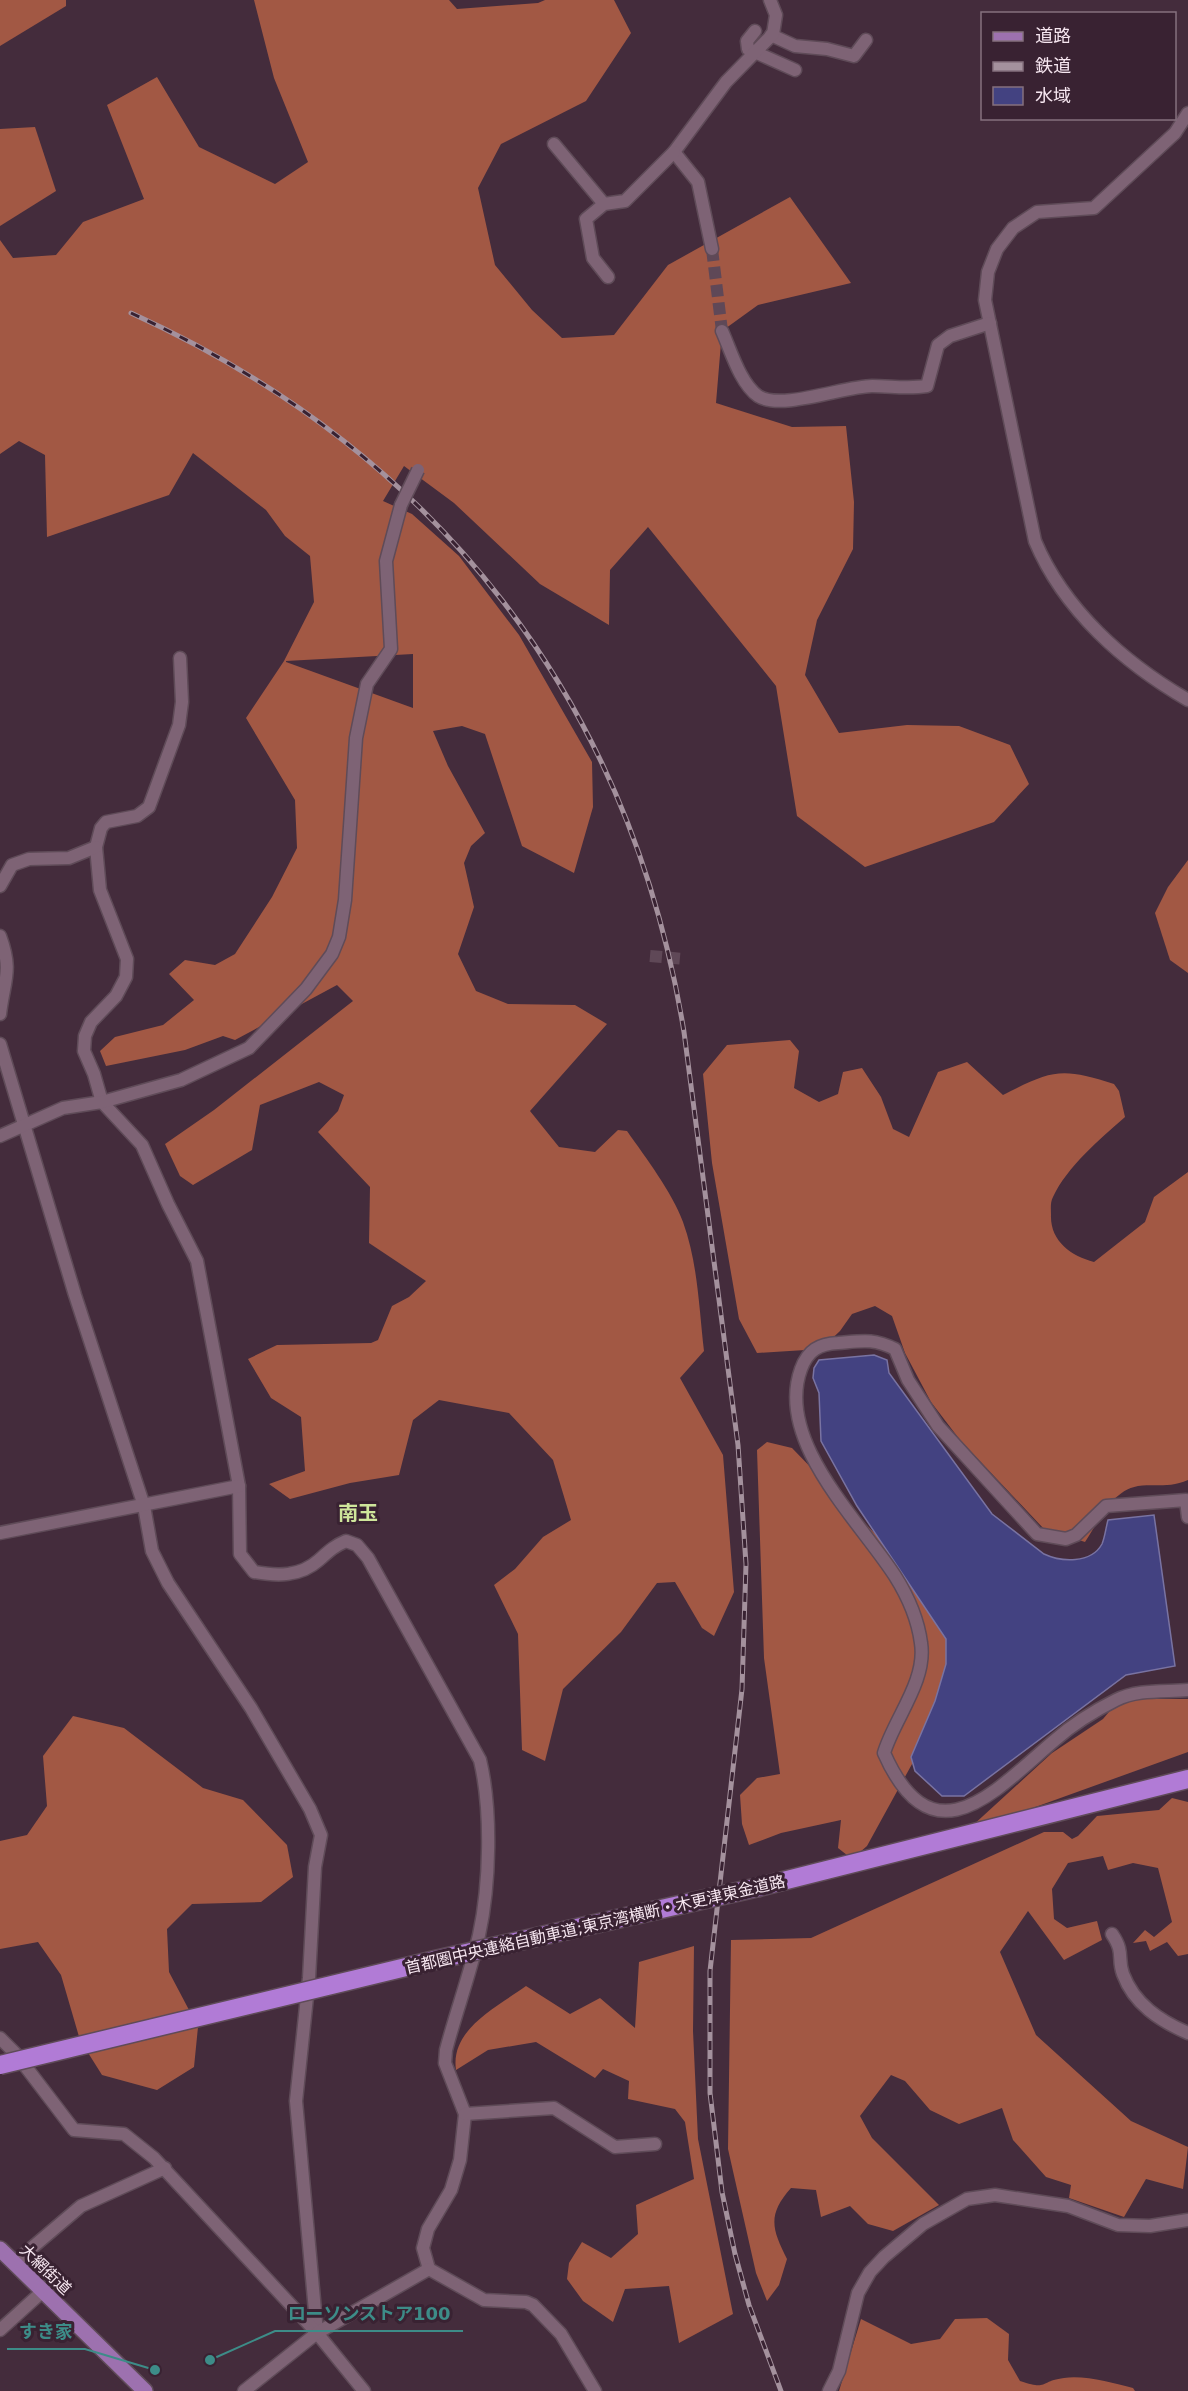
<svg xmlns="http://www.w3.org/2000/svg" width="1188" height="2391" font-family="'DejaVu Sans','Noto Sans JP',sans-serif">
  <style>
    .forest { fill: #a25844; fill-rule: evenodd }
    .water { fill: #434281; stroke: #7973a2; stroke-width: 1.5 }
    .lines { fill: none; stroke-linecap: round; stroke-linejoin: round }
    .minor-tunnel { stroke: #5f4857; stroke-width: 12; stroke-dasharray: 12 6; stroke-linecap: butt }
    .minor-casing { stroke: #5f4b58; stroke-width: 15 }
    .major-casing { stroke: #5f4b58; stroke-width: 18 }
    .highway-casing { stroke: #5f4b58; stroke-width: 21 }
    .minor { stroke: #7e6375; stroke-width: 12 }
    .major { stroke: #9d71af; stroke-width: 15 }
    .highway { stroke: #b17bd6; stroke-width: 18 }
    .rail-casing { stroke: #a4919d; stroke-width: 5 }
    .rail { stroke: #392232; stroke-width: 3; stroke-dasharray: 9; stroke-linecap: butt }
    .minor-bridge-casing { stroke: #5f4b58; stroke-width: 15; stroke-linecap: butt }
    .highway-bridge-casing { stroke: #5f4b58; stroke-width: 21; stroke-linecap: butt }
    .minor-bridge { stroke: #7e6375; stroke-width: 12 }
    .highway-bridge { stroke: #b17bd6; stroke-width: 18 }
    .labels { text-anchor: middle; stroke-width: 6; stroke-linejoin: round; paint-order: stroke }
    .street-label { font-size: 16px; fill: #f6e6f0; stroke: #392232 }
    .quarter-label { font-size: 20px; font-weight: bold; fill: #cfe69b; stroke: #392232 }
    .leader { fill: none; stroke: #3d8c88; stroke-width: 2 }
    .callout-dot { fill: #3d8c88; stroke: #392232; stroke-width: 2 }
    .callout-label { font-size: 18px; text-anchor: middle; font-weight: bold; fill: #3d8c88; stroke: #392232; stroke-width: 6; stroke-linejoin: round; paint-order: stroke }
  </style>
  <rect width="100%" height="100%" fill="#442c3c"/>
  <g class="forest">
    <path d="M0,0H66V6L0,46Z"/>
    <path d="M254,0H449L457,9L538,3L545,0H614L631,33L586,101L501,144L478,188L495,265L532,310L562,338L614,335L668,265L790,197L851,283L758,305L722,331L716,403L792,427L846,426L854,502L853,549L817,620L805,675L839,733L907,725L959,726L1010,745L1029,784L994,822L865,867L797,816L776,686L648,527L610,570L609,625L540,584L454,503L404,466L383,501L412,514L459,556L519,635L592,762L593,807L574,873L522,846L485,734L462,726L433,731L448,766L485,833L471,846L464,863L474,907L458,954L476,991L508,1004L575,1005L607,1024L530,1111L559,1147L595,1152L618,1130L627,1131C646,1158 672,1192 683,1222C698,1263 699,1309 704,1351L680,1378L723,1455L734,1592L714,1636L702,1628L675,1582L657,1583L621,1632L563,1689L545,1761L522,1750L518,1634L494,1585L515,1569L543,1537L571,1520L553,1460L509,1413L439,1400L413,1420L399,1475L350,1483L290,1499L269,1484L305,1471L301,1417L271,1398L248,1359L277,1345L371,1343L378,1340L392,1306L409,1297L426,1281L369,1243L370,1187L318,1132L338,1111L344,1095L319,1082L260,1105L252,1150L193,1185L180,1176L165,1144L214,1110L353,1001L337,985L235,1040L223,1036L185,1050L106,1066L100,1051L115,1037L163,1025L194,1000L169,974L185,960L215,965L235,954L272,897L297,848L295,800L246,718L284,661L314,602L310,556L285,536L266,510L193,453L169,495L47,537L45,455L19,441L0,454V240L13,258L56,255L83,222L144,199L107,105L157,77L199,147L275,184L308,162L274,78ZM413,654V708L286,662V661Z"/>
    <path d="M35,127L56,191L0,226V129Z"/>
    <path d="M1188,860V973L1170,960L1155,913L1168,887Z"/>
    <path d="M790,1040L799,1051L794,1088L819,1102L838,1094L843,1072L862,1068L881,1097L893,1129L909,1137L938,1072L967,1062L1003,1095C1052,1070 1061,1067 1114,1084L1119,1091L1125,1117C1100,1139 1067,1167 1053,1197C1050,1202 1051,1210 1051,1215C1050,1241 1071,1256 1094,1262L1145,1222L1154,1197L1188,1172V1480C1170,1488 1156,1484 1138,1486C1111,1491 1099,1521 1085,1542L1044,1529L960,1440L931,1402L905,1353L892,1316L875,1306L852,1314L840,1331L821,1349L757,1353L739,1319L712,1163L703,1074L727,1045Z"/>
    <path d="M767,1442L792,1448L913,1573L946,1639V1664L923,1744L867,1846L852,1859L838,1848L841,1820L781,1833L749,1845L742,1824L740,1795L757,1778L780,1774L764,1658L757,1450Z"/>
    <path d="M1124,1694L1150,1699H1188V1752L1005,1818L971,1827L1052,1753L1103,1719Z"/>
    <path d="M73,1716L124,1728L203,1788L243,1800L287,1845L293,1877L261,1902L192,1904L167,1929L169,1972L198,2027L194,2067L157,2090L102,2075L80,2040L61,1975L38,1942L0,1949V1841L27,1835L47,1806L43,1756Z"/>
    <path d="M1172,1798L1188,1802V1954L1178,1956L1167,1942L1150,1951L1146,1941L1133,1943L1145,1930L1154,1937L1172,1922L1158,1868L1133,1863L1108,1870L1103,1856L1068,1863L1052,1889L1054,1919L1067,1928L1097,1921L1102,1940L1064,1960L1028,1911L1000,1952L1036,2035L1131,2121L1188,2147L1183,2189L1146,2179L1124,2217L1069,2198L1071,2185L1046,2177L1013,2140L1002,2108L959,2124L930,2110L905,2081L891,2075L860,2116L872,2138L939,2205L893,2231L868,2224L850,2206L821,2217L816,2190L791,2188C767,2215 772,2229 787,2259L779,2285L767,2301L756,2273L728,2149L731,1940L811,1938L1044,1832H1063L1072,1839L1078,1836L1097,1816L1159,1810Z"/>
    <path d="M694,1946L693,2031L698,2139L733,2314L679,2343L669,2286L625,2289L613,2322L583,2301L567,2279L569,2263L582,2242L611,2258L638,2234L636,2205L694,2179L685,2122L675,2109L628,2099L629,2081L603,2069L595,2078L536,2042L488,2050L456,2070C450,2029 497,2007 526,1986L570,2014L600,1998L635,2028L639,1962Z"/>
    <path d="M987,2318L1009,2334L1008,2360L1020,2381C1049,2391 1039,2381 1064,2378C1085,2375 1113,2383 1133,2388L1135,2391H839L861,2319L911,2344L940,2339L955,2319Z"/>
  </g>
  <path class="water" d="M874,1355L887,1360L889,1373L992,1514L1044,1554C1061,1562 1091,1564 1102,1544C1105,1537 1106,1527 1108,1520L1154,1515L1175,1666L1126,1675L964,1796H942L915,1771L911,1757L935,1701L946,1664V1639L857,1506L821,1441L819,1393L813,1378L814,1368L819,1360Z"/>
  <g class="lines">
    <g class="minor-tunnel">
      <path d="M712,249L722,331"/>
      <path d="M650,956L684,959"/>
    </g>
    <defs>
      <g id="minor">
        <path d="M755,31L747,41L748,49L795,70"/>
        <path d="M771,35L795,46L827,49L854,56L866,40"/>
        <path d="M1188,113L1175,133L1094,208L1037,212L1013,228L997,249L988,272L985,300L1035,541C1064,610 1124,663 1188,700"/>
        <path d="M554,144L604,204"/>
        <path d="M712,249L698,182L674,152L726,82L773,34L776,15L770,0"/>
        <path d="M608,277L593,258L586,219L604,204L625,201L674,152"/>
        <path d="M722,331C731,351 740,383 758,396C781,411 845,386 872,386C891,386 908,389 927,386L938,345L950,336L990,323"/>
        <path d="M180,658L182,702L179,725L149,807L137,816L106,822L101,828L96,847L100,890L127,959L126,977L116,996L91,1022L85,1036L84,1051L94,1074L102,1102L142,1145L168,1204L197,1261L239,1486L240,1554L254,1572C277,1576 300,1577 319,1560C328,1552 334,1546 346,1541L357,1545L368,1558L480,1760C492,1810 490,1885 479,1935C470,1974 456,2012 446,2050L445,2063L465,2114L460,2160L451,2190L428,2229L423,2248L429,2269L484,2300L526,2302L533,2305L561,2334L595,2391"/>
        <path d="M0,886L12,865L29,859L69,858L96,847"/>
        <path d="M0,936C13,971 4,980 0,1014"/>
        <path d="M0,1044L75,1295L144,1506L152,1551L168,1583L251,1708L310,1809L321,1835L315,1867L309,1978L296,2101L317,2333"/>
        <path d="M0,1136L63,1108L102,1102L181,1080L249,1048L306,989L332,954L339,937L345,900L356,738L367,684L391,649L386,561L401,505"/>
        <path d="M1188,1517L1186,1500L1106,1506L1076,1535L1066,1539L1037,1534L938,1426L908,1380L895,1349C873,1338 862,1341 838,1343C819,1344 808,1350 801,1369C775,1441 859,1520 895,1576C907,1595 918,1620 921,1643C927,1681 894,1719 884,1753C933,1864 996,1790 1055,1740C1072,1725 1096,1710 1116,1700C1137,1689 1165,1692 1188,1690"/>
        <path d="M0,1533L239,1486"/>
        <path d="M1112,1934C1125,1953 1117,1958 1123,1974C1134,2004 1160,2021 1188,2033"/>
        <path d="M0,2038L16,2054L74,2130L124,2134L154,2158L317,2333L364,2391"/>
        <path d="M465,2114L554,2108L615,2147L655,2144"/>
        <path d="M14,2263L81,2206L165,2168"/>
        <path d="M0,2330L43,2291"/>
        <path d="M244,2391L317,2333L429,2269"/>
        <path d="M829,2391L839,2371L858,2293L870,2272L884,2257L923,2224L967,2199L995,2195L1068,2206L1118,2225L1150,2226L1188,2220"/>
      </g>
      <path id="major" d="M0,2249L145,2391"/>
      <path id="highway" d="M759,1887L1188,1779"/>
    </defs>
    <use href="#minor" class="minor-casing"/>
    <use href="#major" class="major-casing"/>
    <use href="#highway" class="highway-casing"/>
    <use href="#minor" class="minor"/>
    <use href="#major" class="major"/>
    <use href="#highway" class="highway"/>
    <defs>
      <path id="rail" d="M131,313C437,452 630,700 684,1032L738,1445L746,1564L742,1689L710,1971V2093L722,2192L735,2254L749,2305L781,2391"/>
    </defs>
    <use href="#rail" class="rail-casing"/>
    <use href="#rail" class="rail"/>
    <defs>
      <path id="minor-bridge" d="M401,505L418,470"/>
      <path id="highway-bridge" d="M0,2065L435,1960L759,1887"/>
    </defs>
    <use href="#minor-bridge" class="minor-bridge-casing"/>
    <use href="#highway-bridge" class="highway-bridge-casing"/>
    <use href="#minor-bridge" class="minor-bridge"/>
    <use href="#highway-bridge" class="highway-bridge"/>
  </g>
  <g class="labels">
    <g class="street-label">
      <text transform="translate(595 1924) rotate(-13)" y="6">首都圏中央連絡自動車道;東京湾横断・木更津東金道路</text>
      <text transform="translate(46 2269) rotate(44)" y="6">大網街道</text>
    </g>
    <g class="quarter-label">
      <text x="358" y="1520">南玉</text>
    </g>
  </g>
  <path class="leader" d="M210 2360L275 2331H463M155 2370L85 2349H7"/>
  <g class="callout-dot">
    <circle cx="210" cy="2360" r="6"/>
    <circle cx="155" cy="2370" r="6"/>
  </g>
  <g class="callout-label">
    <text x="369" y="2320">ローソンストア100</text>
    <text x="46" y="2338">すき家</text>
  </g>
  <rect x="981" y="12" width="195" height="108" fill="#392232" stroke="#85707e" stroke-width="1.5"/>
  <rect x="993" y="32" width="30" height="9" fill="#9d71af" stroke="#85707e" stroke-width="1.5"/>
  <text x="1035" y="42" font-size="18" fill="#f6e6f0">道路</text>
  <rect x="993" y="62" width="30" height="9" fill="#a4919d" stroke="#85707e" stroke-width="1.5"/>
  <text x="1035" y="72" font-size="18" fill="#f6e6f0">鉄道</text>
  <rect x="993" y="87" width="30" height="18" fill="#434281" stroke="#85707e" stroke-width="1.5"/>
  <text x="1035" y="102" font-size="18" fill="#f6e6f0">水域</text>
</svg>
